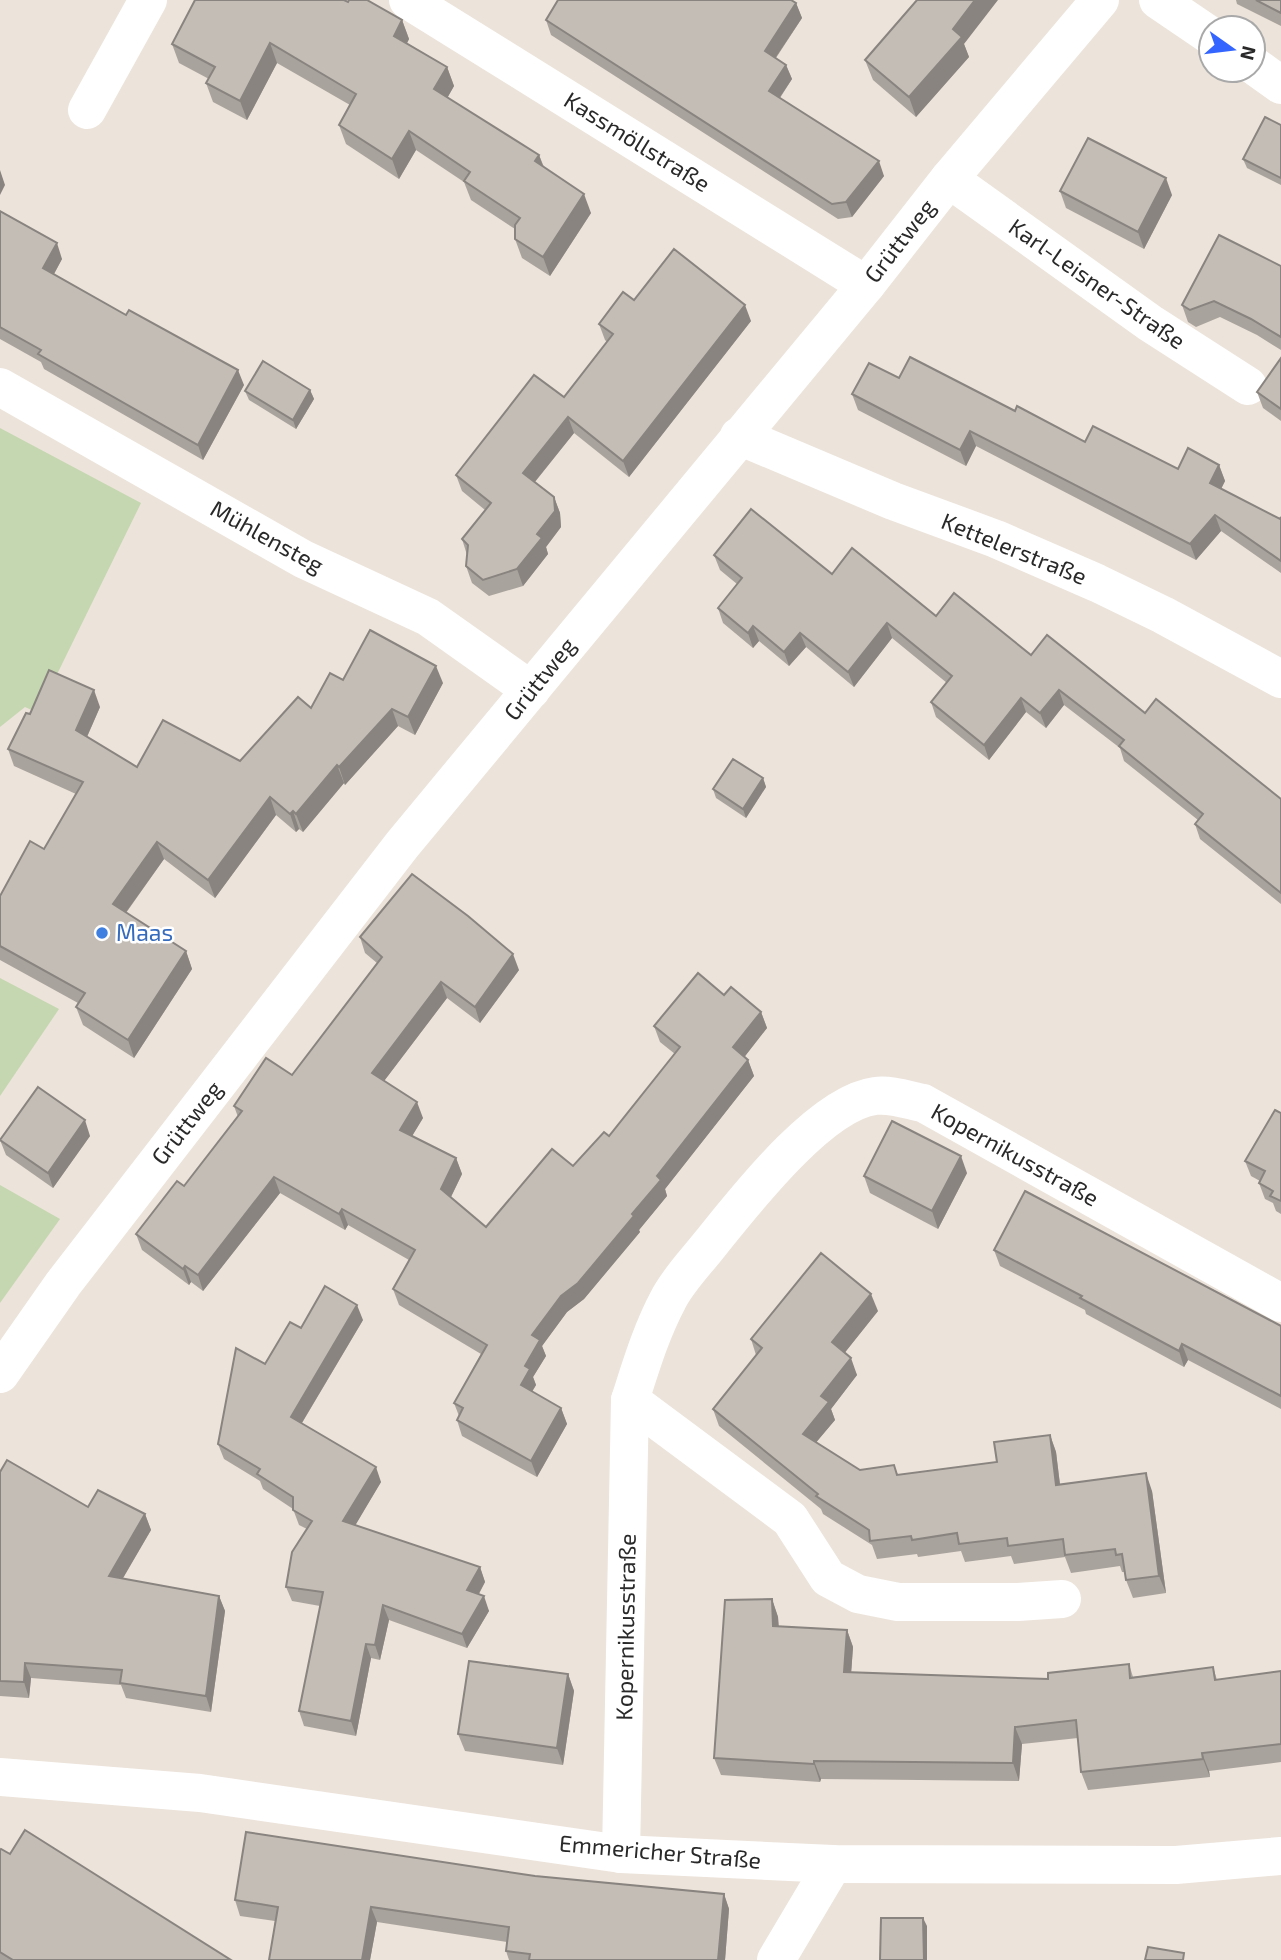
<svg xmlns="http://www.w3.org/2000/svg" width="1281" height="1960" font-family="'Exo 2',sans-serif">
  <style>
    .cemetery { fill: #c5d7b0 }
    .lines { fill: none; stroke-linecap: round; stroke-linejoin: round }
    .street { stroke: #fff; stroke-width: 38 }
    .wall { fill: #a9a39d }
    .shaded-wall { fill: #89847f }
    .building { fill: #c4bdb6; stroke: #89847f; stroke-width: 2 }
    .shop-dot { fill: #3f7fe0; stroke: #fff; stroke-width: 2.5 }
    .labels { text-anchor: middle; stroke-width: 5; stroke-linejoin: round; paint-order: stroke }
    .street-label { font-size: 23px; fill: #292929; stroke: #fff }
    .shop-label { font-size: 23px; fill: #366cbe; stroke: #fff; text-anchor: start }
  </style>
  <rect width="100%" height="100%" fill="#ece3da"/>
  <g class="cemetery">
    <path d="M0,428L141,503L38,713L25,707L0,727Z"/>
    <path d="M0,978L59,1009L0,1096Z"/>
    <path d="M0,1185L60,1219L0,1303Z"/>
  </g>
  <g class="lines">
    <g class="street">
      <path d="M408,0L866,285"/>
      <path d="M1158,0L1211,36"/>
      <path d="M1253,65L1281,85"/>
      <path d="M87,110L148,0"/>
      <path d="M949,179L1150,323L1248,386"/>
      <path d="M0,387L303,559L428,617L531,690"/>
      <path d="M739,436L893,501L996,539L1097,583L1163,615L1281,679"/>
      <path d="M0,1374L63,1284L402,845L866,285L949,179L1100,0"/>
      <path d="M630,1400L790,1519L828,1578L858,1594L898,1602H1018L1062,1599"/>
      <path d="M0,1777L200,1793L621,1854L833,1864L1176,1865L1281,1856"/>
      <path d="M621,1854L630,1400C641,1366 651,1332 668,1300C678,1280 696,1262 710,1244C744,1202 820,1103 875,1096C891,1094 908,1100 923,1103L1281,1303"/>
      <path d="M776,1960L833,1864"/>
    </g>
  </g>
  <g class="wall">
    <path d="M1236,0H1281V26L1237,4Z"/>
    <path d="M348,2L402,20L409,39L407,43L447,67L454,86L447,98L539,155L544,167L591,213L550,276L522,258L515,239V229L471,200L464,182L416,150L399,179L346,144L339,125L350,105L277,63L247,120L213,102L206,83L209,79L179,63L172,44Z"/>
    <path d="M796,3L802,18L776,58L786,65L792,79L780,98L884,176L852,217L838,219L551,35L546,20Z"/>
    <path d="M964,44L969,57L916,117L873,80L865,60Z"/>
    <path d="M1281,125V185L1247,168L1243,159Z"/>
    <path d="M1060,191L1172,195L1144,249L1066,208Z"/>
    <path d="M0,211L62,259L54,274L244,385L203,460L44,369L41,362L0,339Z"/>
    <path d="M1281,266V350L1257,335L1220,317L1196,327L1188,322L1182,305Z"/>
    <path d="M634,300L751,321L629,477L574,433L535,482L554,497L560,513L561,527L546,547L548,554L523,586L489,596L472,583L466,566L467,555L462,539L485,510L462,491L456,475L564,397L607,342L605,340L599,324Z"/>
    <path d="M1281,358V421L1263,408L1257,392Z"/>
    <path d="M899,378L1015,411L1085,442L1178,469L1219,465L1225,481L1221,489L1280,519L1281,517V573L1221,531L1196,560L976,446L966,466L858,410L852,394Z"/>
    <path d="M310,390L314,399L296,429L249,400L245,391Z"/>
    <path d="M714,555L832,574L1031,655L1145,713L1281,799V904L1200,839L1195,824L1198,820L1124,761L1120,748L1064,705L1046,728L1026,712L989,760L936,717L931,702L947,683L892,638L854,687L806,647L789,666L759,641L753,648L723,623L718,608L737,584L720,570Z"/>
    <path d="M343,680L443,683L415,735L398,726L345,785L344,783L303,832L299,829L296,832L276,815L215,898L164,859L126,913L186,951L192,969L134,1058L83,1025L76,1007L78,1003L0,960V896L44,849L76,794L14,766L8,749L30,714L100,707L87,737L137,767L240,761L311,708Z"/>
    <path d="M763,778L766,787L746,818L716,798L713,789Z"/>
    <path d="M360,937L519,970L480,1023L447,998L384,1081L423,1118L412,1136L456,1158L462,1174L451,1197L486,1227L573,1166L609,1136L675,1054L660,1042L654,1026L724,995L761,1012L767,1028L744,1057L748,1060L754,1076L665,1189L667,1196L639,1230L640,1232L584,1299L567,1312L542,1346L546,1356L533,1377L536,1385L532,1392L561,1408L567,1424L537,1477L462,1436L457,1420L459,1416L454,1403L481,1354L399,1305L393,1289L409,1260L348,1225L345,1230L280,1193L203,1291L191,1282L189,1285L142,1250L136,1234L184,1186L238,1117L234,1106L292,1075L377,963L365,953Z"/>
    <path d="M1281,1113V1214L1276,1211L1273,1203L1265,1199L1259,1183L1260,1181L1251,1176L1245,1161Z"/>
    <path d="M90,1136L53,1188L6,1155L0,1140Z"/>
    <path d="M967,1173L938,1229L870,1193L864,1176Z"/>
    <path d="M994,1250L1281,1326V1409L1188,1360L1184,1367L1086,1314L1085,1310L1000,1266Z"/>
    <path d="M878,1311L845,1352L857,1375L831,1409L835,1420L816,1442L860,1470L894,1465L898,1475L997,1462L1050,1435L1056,1452L1060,1484L1152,1491L1166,1593L1133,1598L1126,1580L1125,1572H1122L1120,1566L1071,1573L1065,1557L1014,1564L1011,1556L965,1562L961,1551L918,1557L917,1554L877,1559L872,1545L823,1514L821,1509L719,1426L713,1409L756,1355L751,1339Z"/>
    <path d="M363,1320L302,1423L381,1482L355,1525L480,1567L485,1582L479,1594L489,1611L467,1648L389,1620L380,1660L371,1658L356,1736L304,1726L299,1711L320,1606L292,1601L286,1587L307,1529L299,1525L293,1509L263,1489L260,1481L224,1459L218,1444L265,1364L301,1328Z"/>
    <path d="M0,1472L88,1507L145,1514L151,1530L122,1579L219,1596L225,1611L211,1712L126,1698L121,1685L31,1678L29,1698L0,1696Z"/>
    <path d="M772,1599L778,1617L779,1626L847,1630L853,1647L851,1672L1048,1679L1129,1664L1133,1677L1213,1667L1217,1680L1281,1671V1762L1209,1771L1210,1777L1088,1790L1081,1772L1078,1738L1022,1744L1019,1781L821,1779L820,1782L721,1775L714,1758Z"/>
    <path d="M568,1674L574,1691L563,1765L465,1751L458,1734Z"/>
    <path d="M0,1850L10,1854L231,1960H0Z"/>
    <path d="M535,1876L724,1894L729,1909L725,1960H509L506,1951L507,1942L377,1922L370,1960H269L275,1921L240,1916L235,1900Z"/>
  </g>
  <g class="shaded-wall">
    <path d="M975,0H998L964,44L969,57L916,117L909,97L953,29Z"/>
    <path d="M796,3L802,18L770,66L765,51Z"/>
    <path d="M402,20L409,39L401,55L394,36Z"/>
    <path d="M270,43L277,63L247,120L240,101Z"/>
    <path d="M786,65L792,79L774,106L769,91Z"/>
    <path d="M447,67L454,86L441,109L434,89Z"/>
    <path d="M409,131L416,150L399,179L392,159Z"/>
    <path d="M539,155L546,174L535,161Z"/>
    <path d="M879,161L884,176L852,217L846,202Z"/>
    <path d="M0,170L5,185L0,195Z"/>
    <path d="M1166,178L1172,195L1144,249L1138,232Z"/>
    <path d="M584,194L591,213L550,276L543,257Z"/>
    <path d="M57,243L62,259L49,283L43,268Z"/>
    <path d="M745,305L751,321L629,477L623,461Z"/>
    <path d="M238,370L244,385L203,460L198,445Z"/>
    <path d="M310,390L314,399L296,429L293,420Z"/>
    <path d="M568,417L574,433L529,489L523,473Z"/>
    <path d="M970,431L976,446L966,466L960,450Z"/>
    <path d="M1219,465L1225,481L1216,499L1210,483Z"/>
    <path d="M554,497L560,513L561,527L546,547L548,554L523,586L517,569L537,534Z"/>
    <path d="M1215,515L1221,531L1196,560L1190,544Z"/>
    <path d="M887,623L892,638L854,687L848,672Z"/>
    <path d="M753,626L759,641L753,648L748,633Z"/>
    <path d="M800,633L806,647L789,666L784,652Z"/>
    <path d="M436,666L443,683L415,735L408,717Z"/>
    <path d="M94,690L100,707L82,748L76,730Z"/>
    <path d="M1059,690L1064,705L1046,728L1040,713Z"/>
    <path d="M1021,698L1026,712L989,760L984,745Z"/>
    <path d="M392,709L398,726L345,785L339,767Z"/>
    <path d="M337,765L344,783L303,832L296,814Z"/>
    <path d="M763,778L766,787L746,818L743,809Z"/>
    <path d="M270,797L276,815L215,898L208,880Z"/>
    <path d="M293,811L299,829L296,832L290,814Z"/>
    <path d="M157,842L164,859L119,922L113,904Z"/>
    <path d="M186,951L192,969L134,1058L128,1040Z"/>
    <path d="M513,954L519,970L480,1023L475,1007Z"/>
    <path d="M441,982L447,998L378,1089L372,1073Z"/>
    <path d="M761,1012L767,1028L739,1064L733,1047Z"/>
    <path d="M748,1060L754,1076L665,1189L667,1196L639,1230L640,1232L584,1299L567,1312L542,1346L546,1356L533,1377L536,1385L526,1401L521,1385L532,1335L561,1296L632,1214L657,1176Z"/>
    <path d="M417,1102L423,1118L406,1146L400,1130Z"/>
    <path d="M85,1120L90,1136L53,1188L48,1173Z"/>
    <path d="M961,1156L967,1173L938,1229L932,1211Z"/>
    <path d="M456,1158L462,1174L447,1205L441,1189Z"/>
    <path d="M274,1177L280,1193L203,1291L198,1275Z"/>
    <path d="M342,1209L348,1225L345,1230L339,1214Z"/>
    <path d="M185,1266L191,1282L189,1285L183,1269Z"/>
    <path d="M871,1294L878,1311L839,1360L832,1342Z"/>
    <path d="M357,1305L363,1320L297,1431L291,1417Z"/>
    <path d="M1182,1344L1188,1360L1184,1367L1179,1351Z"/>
    <path d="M851,1358L857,1375L831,1409L835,1420L809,1451L803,1434L821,1396Z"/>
    <path d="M561,1408L567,1424L537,1477L531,1461Z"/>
    <path d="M1050,1435L1056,1452L1062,1502L1056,1485Z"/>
    <path d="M376,1467L381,1482L349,1536L343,1521Z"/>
    <path d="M1146,1473L1152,1491L1166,1593L1159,1576Z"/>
    <path d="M145,1514L151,1530L115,1592L109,1576Z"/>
    <path d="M480,1567L485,1582L473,1604L467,1590Z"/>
    <path d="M219,1596L225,1611L211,1712L206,1696Z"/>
    <path d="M484,1596L489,1611L467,1648L462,1634Z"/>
    <path d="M772,1599L778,1617L779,1644L773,1626Z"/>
    <path d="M383,1605L389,1620L380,1660L375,1645Z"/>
    <path d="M847,1630L853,1647L850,1690L844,1672Z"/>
    <path d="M366,1644L371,1658L356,1736L351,1721Z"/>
    <path d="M25,1663L31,1678L29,1698L24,1682Z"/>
    <path d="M568,1674L574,1691L563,1765L557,1748Z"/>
    <path d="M1015,1727L1022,1744L1019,1781L1013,1763Z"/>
    <path d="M1202,1753L1209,1771L1210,1777L1203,1759Z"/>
    <path d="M814,1761L821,1779L820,1782L814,1764Z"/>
    <path d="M724,1894L729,1909L725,1960H718Z"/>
    <path d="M371,1907L377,1922L370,1960H362Z"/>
    <path d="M923,1918L927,1926V1960H924Z"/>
  </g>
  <g class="building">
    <path d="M195,0H344L348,2L349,0H367L402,20L394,36L447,67L434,89L539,155L535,161L584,194L543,257L515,239V225L520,218L464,181L470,172L409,131L392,159L339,125L356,94L270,43L240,101L206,83L215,67L172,44Z"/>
    <path d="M558,0H791L796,3L765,51L786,65L769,91L879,161L846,202L832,204L546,20Z"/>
    <path d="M917,0H975L953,29L962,37L909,97L865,60Z"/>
    <path d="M1256,0H1281V13Z"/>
    <path d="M1265,117L1281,125V178L1243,159Z"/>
    <path d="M1088,138L1166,178L1138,232L1060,191Z"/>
    <path d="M0,211L57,243L43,268L126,315L129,310L238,370L198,445L38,354L41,350L0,327Z"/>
    <path d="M1219,235L1281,266V337L1251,319L1214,301L1190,310L1182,305Z"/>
    <path d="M674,249L745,305L623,461L568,417L523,473L554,497L555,511L537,534L542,538L517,569L483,580L466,566L468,545L462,539L491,503L456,475L534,375L564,397L613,334L599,324L623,292L634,300Z"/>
    <path d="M910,357L1015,411L1017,406L1085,442L1093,426L1178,469L1188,448L1219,465L1210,483L1280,519L1281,517V561L1215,515L1190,544L970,431L960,450L852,394L869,363L899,378Z"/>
    <path d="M1281,358V409L1257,392Z"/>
    <path d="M263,361L310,390L293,420L245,391Z"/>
    <path d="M751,509L832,574L852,548L936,616L954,593L1031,655L1047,635L1145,713L1156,699L1281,799V893L1195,824L1203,814L1119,746L1124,740L1059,690L1040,713L1021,698L984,745L931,702L952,676L887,623L848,672L800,633L784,652L753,626L748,633L718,608L742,578L714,555Z"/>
    <path d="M370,630L436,666L408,717L392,709L339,767L337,765L296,814L293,811L290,814L270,797L208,880L157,842L113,904L186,951L128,1040L76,1007L85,993L0,946V896L30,841L44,849L83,782L8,749L26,713L30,714L49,670L94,690L76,730L137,767L163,720L240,761L298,697L311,708L330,673L343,680Z"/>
    <path d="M733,759L763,778L743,809L713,789Z"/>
    <path d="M412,874L468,916L513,954L475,1007L441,982L372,1073L417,1102L400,1130L456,1158L441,1189L486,1227L552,1149L573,1166L604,1132L609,1136L680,1047L654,1026L698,973L724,995L731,987L761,1012L733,1047L748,1060L657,1176L661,1180L632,1214L634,1216L578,1283L561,1296L532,1335L540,1340L525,1366L530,1369L521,1385L561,1408L531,1461L457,1420L463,1408L454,1403L487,1345L393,1289L415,1250L342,1209L339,1214L274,1177L198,1275L185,1266L183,1269L136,1234L177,1181L184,1186L242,1111L234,1106L266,1058L292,1075L382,957L360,937Z"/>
    <path d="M38,1087L85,1120L48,1173L0,1140Z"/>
    <path d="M1275,1110L1281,1113V1201L1270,1196L1273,1191L1259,1183L1265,1171L1245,1161Z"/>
    <path d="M892,1121L961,1156L932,1211L864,1176Z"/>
    <path d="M1025,1191L1281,1326V1396L1182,1344L1179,1351L1080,1298L1082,1296L994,1250Z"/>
    <path d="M821,1253L871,1294L832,1342L851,1358L821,1396L829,1402L803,1434L860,1470L894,1465L897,1475L997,1462L994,1442L1050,1435L1056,1485L1146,1473L1159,1576L1126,1580L1122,1554L1116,1555L1115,1549L1065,1555L1063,1539L1008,1546L1007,1538L959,1544L957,1533L912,1540L911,1536L870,1541L869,1530L816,1496L818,1494L713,1409L762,1348L751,1339Z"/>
    <path d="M325,1286L357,1305L291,1417L376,1467L343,1521L480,1567L467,1590L484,1596L462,1634L383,1605L375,1645L366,1644L351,1721L299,1711L323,1592L286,1587L292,1552L312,1521L293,1510V1497L257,1474L260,1469L218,1444L236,1348L265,1364L290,1322L301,1328Z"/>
    <path d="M7,1460L88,1507L98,1490L145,1514L109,1576L219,1596L206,1696L120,1683L122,1670L25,1663L24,1682L0,1681V1472Z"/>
    <path d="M772,1599L773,1626L847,1630L844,1672L1048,1679V1673L1129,1664L1130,1678L1213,1667L1215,1680L1281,1671V1744L1202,1753L1203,1759L1081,1772L1076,1720L1015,1727L1013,1763L814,1761V1764L714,1758L725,1600Z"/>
    <path d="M469,1661L568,1674L557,1748L458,1734Z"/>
    <path d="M25,1830L231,1960H13L0,1952V1850L1,1849L10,1854Z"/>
    <path d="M246,1832L535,1876L724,1894L718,1960H529L530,1954L506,1951L509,1927L371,1907L362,1960H269L278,1907L235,1900Z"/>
    <path d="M881,1918H923L924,1960H880Z"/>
    <path d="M1148,1947L1184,1953L1183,1960H1145Z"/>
  </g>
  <circle class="shop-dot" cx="102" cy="933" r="7"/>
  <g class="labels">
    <g class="street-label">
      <text transform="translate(637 142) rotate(32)" y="8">Kassmöllstraße</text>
      <text transform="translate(900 241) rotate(-52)" y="8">Grüttweg</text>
      <text transform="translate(1097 284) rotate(35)" y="8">Karl-Leisner-Straße</text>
      <text transform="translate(267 537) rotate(29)" y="8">Mühlensteg</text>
      <text transform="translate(1014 549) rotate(22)" y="8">Kettelerstraße</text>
      <text transform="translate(540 679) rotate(-51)" y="8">Grüttweg</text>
      <text transform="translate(187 1123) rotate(-52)" y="8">Grüttweg</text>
      <text transform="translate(1015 1155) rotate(29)" y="8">Kopernikusstraße</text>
      <text transform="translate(626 1627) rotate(-89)" y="8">Kopernikusstraße</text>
      <text transform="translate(660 1852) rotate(5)" y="8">Emmericher Straße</text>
    </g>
    <g class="shop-label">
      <text x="116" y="941">Maas</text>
    </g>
  </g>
  <g transform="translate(1232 49) rotate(104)"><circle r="33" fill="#ffffff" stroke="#a9a9a9" stroke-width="2"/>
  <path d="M0-5L12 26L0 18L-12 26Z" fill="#3465ff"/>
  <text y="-10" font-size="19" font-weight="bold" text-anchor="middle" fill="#292929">N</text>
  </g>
</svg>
